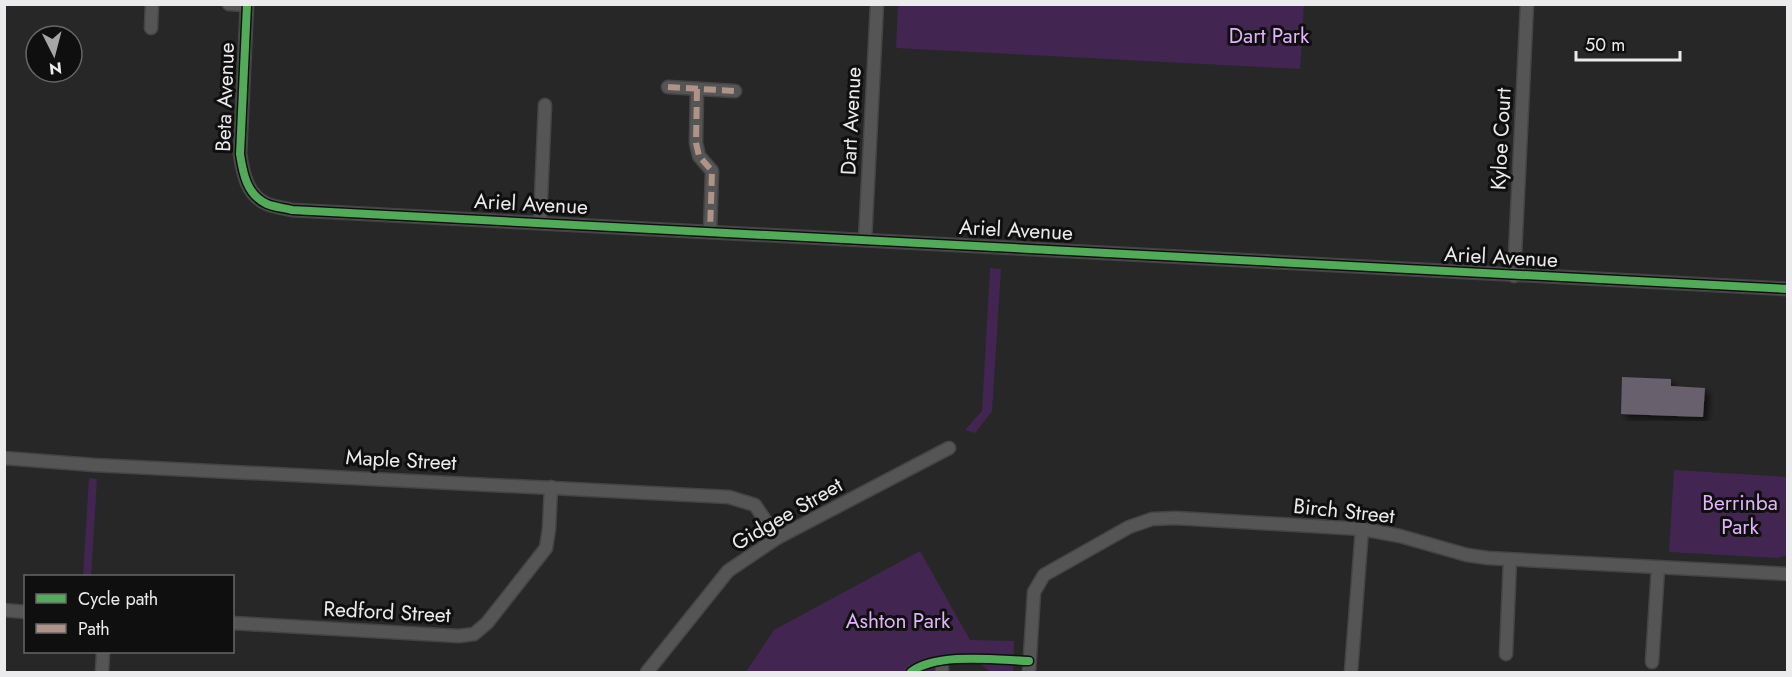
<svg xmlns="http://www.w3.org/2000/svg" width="1792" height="677" font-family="Jost,sans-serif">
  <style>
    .green { fill: #432551 }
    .building { fill: #68606c; filter: url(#shadow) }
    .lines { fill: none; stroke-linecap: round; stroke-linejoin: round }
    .street-casing { stroke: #444; stroke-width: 15 }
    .street { stroke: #555; stroke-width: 12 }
    .quiet { stroke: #af9288; stroke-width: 6; stroke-dasharray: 12 6; stroke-linecap: butt }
    .cycleway-casing { stroke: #100f10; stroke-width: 11 }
    .cycleway { stroke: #51ab58; stroke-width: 8 }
    .labels { text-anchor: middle; stroke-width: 6; stroke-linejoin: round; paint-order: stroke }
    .park-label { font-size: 21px; fill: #e2b3fa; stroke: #100f10 }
    .street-label { font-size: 21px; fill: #ebeaec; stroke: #100f10 }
  </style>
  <defs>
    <filter id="shadow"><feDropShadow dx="4.5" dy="4.5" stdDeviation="3" flood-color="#0009"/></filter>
  </defs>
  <rect width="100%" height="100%" fill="#272727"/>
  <g class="green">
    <path d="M898,5H1304L1300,69L896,48Z"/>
    <path d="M990,268L1001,269L992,411L975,433L965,430L982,411Z"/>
    <path d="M1674,470L1787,477V555L1778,558L1669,552Z"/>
    <path d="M89,478L97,479L91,576H83Z"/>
    <path d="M920,551L970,640L1014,641L1013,672H990L979,663L934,666V672H746L774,630Z"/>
  </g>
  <path class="building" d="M1622,377L1671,379V386L1705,388L1703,417L1621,414Z"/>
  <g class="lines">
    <defs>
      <g id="street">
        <path d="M229,4L246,5"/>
        <path d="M247,4L240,154C243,174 247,195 267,204C274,207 284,208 292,210L1788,289"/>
        <path d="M151,28L152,4"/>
        <path d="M668,87L735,91"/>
        <path d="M697,89L696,143L699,156L712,171L710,232"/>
        <path d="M540,222L545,105"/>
        <path d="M865,240L877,4"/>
        <path d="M1514,276L1527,4"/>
        <path d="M4,458L94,465L729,497L755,505L777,538"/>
        <path d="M4,610L26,612"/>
        <path d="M232,623L459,636L474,634L487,623L546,548L549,529L551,487"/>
        <path d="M1506,654L1510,560"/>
        <path d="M1652,662L1658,568"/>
        <path d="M102,672L103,652"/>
        <path d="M647,672L728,571L777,538L949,448"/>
        <path d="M942,672V668"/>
        <path d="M1029,672L1034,592L1044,575L1129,527L1152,519L1176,518L1362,529L1400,536L1467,555L1488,558L1788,574"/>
        <path d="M1351,672L1362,529"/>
      </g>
    </defs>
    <use href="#street" class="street-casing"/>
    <use href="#street" class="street"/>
    <g class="quiet">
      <path d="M668,87L735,91"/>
      <path d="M697,89L696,143L699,156L712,171L710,232"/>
    </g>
    <defs>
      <g id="cycleway">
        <path d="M247,4L240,154C243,174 247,195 267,204C274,207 284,208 292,210L1788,289"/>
        <path d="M911,672C937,652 997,660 1029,661"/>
      </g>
    </defs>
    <use href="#cycleway" class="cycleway-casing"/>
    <use href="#cycleway" class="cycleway"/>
  </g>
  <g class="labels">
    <g class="park-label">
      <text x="1269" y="43">Dart Park</text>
      <text x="1740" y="510">Berrinba<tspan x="1740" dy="24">Park</tspan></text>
      <text x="898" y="628">Ashton Park</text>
    </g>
    <g class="street-label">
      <text transform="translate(225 97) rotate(-88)" y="7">Beta Avenue</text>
      <text transform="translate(851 121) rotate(-87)" y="7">Dart Avenue</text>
      <text transform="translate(1501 139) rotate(-87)" y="7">Kyloe Court</text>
      <text transform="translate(531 204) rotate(3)" y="7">Ariel Avenue</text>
      <text transform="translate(1016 230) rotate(3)" y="7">Ariel Avenue</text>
      <text transform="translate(1501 257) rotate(3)" y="7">Ariel Avenue</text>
      <text transform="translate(401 460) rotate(3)" y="7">Maple Street</text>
      <text transform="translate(1344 511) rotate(6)" y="7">Birch Street</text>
      <text transform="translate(787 514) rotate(-30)" y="7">Gidgee Street</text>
      <text transform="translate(387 612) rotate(3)" y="7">Redford Street</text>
    </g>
  </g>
  <rect width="1792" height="677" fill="none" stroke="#ebeaec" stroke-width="12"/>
  <rect x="24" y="575" width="210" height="78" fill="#100f10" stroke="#686768" stroke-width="1.5"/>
  <rect x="36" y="594" width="30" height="9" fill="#51ab58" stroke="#686768" stroke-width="1.5"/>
  <text x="78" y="605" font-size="18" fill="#ebeaec">Cycle path</text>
  <rect x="36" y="624" width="30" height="9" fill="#af9288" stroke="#686768" stroke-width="1.5"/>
  <text x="78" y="635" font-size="18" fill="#ebeaec">Path</text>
  <g transform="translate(54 54) rotate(174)"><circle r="28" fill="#100f10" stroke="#686768" stroke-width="1.5"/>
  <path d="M0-4.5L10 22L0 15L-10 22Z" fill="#a6a6a7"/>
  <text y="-9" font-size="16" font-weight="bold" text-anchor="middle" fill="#ebeaec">N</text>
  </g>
  <path d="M1576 51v9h104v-9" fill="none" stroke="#ebeaec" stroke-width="3"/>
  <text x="1585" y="51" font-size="18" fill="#ebeaec" stroke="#100f10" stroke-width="4.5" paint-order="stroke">50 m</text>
</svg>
